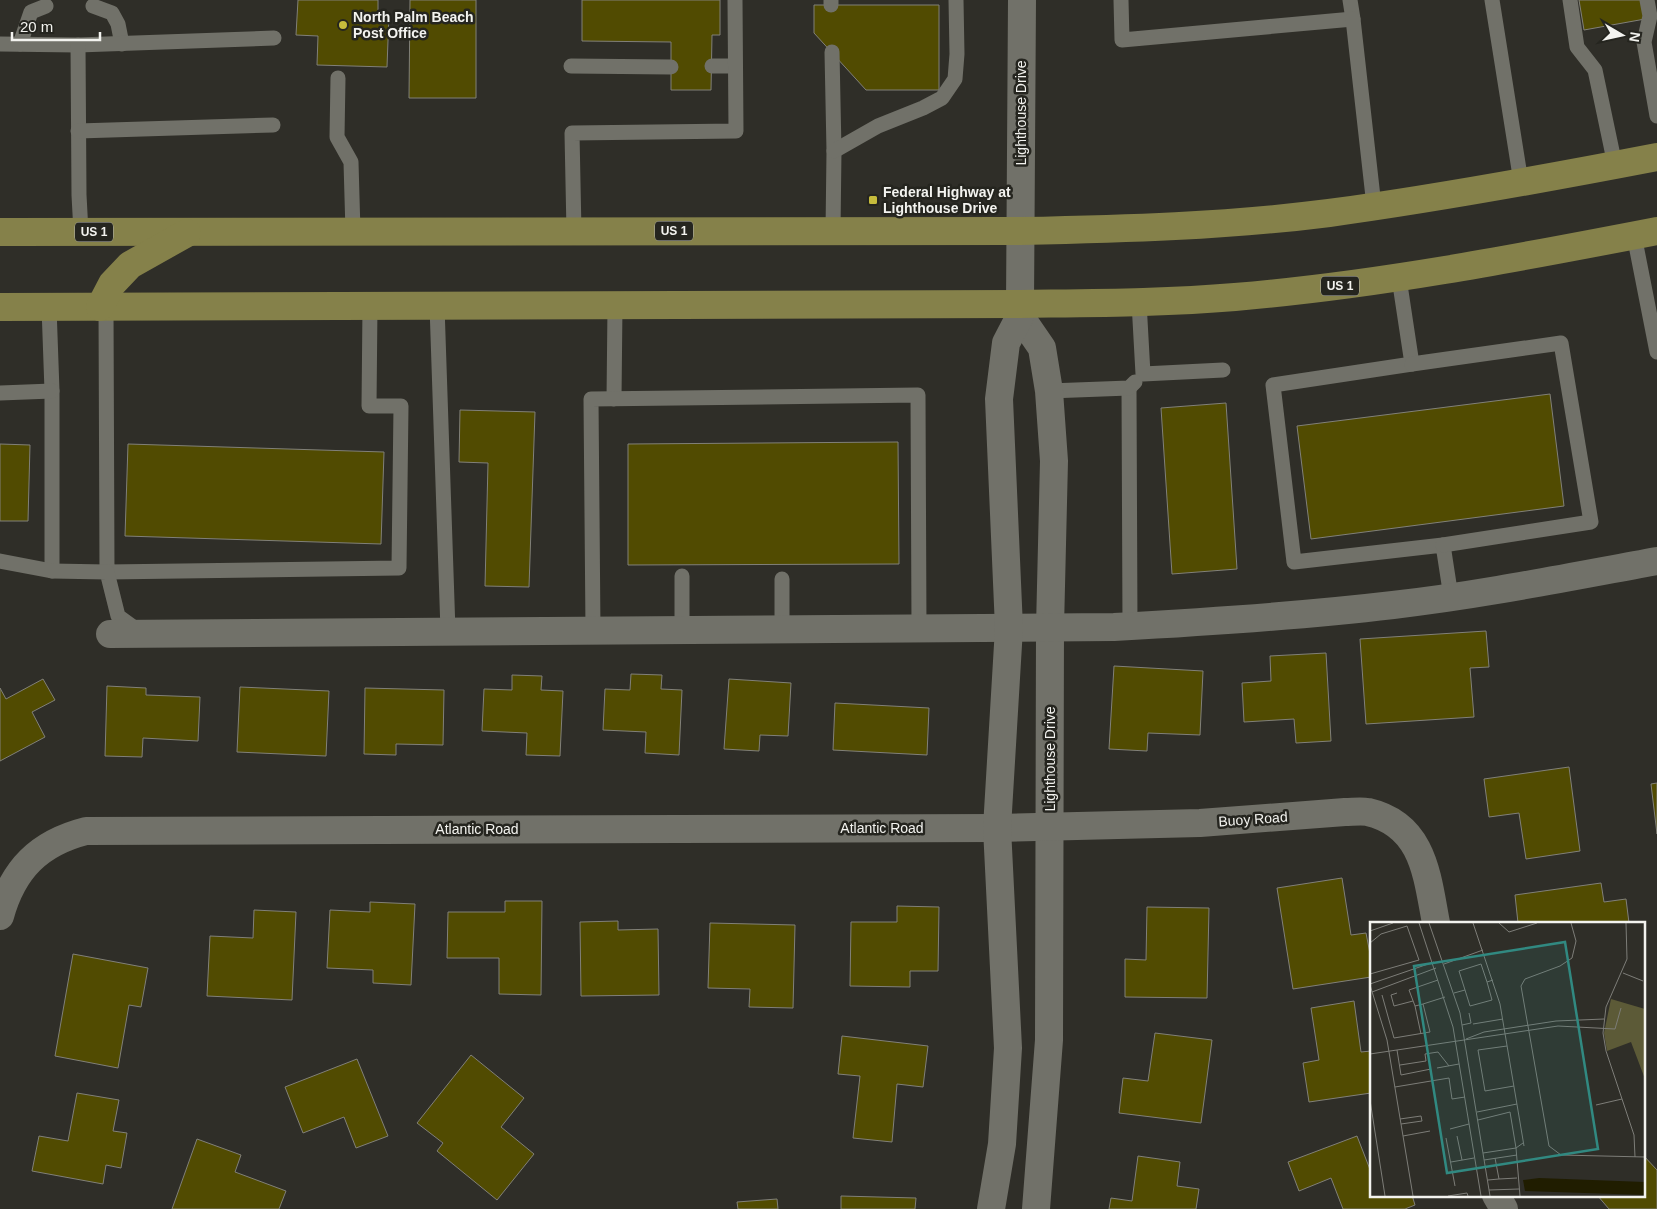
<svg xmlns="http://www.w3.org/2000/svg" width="1657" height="1209" font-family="Helvetica,sans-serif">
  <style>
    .building { fill: #514b01; stroke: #818079 }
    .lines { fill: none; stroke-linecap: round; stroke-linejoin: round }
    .lane { stroke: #717169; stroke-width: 15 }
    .street { stroke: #717169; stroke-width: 28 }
    .secondary { stroke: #717169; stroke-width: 28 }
    .primary { stroke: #85814a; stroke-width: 28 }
    .poi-dot { fill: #c6bc3c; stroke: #25251f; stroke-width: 2 }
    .labels { text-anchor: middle; stroke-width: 5; stroke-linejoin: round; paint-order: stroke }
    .shield { fill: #25251f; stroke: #b5b5b1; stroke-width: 1 }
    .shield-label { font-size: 12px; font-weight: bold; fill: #f3f3ef }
    .poi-label { font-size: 14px; font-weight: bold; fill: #f3f3ef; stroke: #25251f; text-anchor: start }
    .street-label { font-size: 14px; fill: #f3f3ef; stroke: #25251f }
    .inset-road { fill: none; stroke: #7d7d78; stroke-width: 1 }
    .view { fill: #318981; fill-opacity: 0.15; stroke: #318981; stroke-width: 2.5 }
    .inset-edge { fill: none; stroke: #f3f3ef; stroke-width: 2.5 }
  </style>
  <rect width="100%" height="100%" fill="#2f2e28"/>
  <g class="building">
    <path d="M298,0H378V14H389L387,67L317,65L318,36L296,35Z"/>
    <path d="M410,0H476V98H409Z"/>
    <path d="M582,0H720V35H712L711,90H671V42L582,41Z"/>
    <path d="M1579,0H1641L1645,19L1584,30Z"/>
    <path d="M814,5H939V90H866L814,33Z"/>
    <path d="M1550,394L1564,506L1311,539L1297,426Z"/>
    <path d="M1226,403L1237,569L1172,574L1161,408Z"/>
    <path d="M460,410L535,412L529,587L485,586L488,463L459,462Z"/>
    <path d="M898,442L899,564L628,565V444Z"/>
    <path d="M0,444L30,445L28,521H0Z"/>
    <path d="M128,444L384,452L381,544L125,536Z"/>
    <path d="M1486,631L1489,667L1470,668L1474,717L1366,724L1360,639Z"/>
    <path d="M1326,653L1331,741L1296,743L1294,719L1244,722L1242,683L1271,681L1270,656Z"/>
    <path d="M1114,666L1203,671L1200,735L1148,733L1147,751L1109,749Z"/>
    <path d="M631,674L662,675L661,689L682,690L679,755L645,753L646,732L603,730L605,689L630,690Z"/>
    <path d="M512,675L542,676L541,690L563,691L560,756L526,755L527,733L482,731L484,689L512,690Z"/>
    <path d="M43,679L55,700L32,712L45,737L0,761V688L6,699Z"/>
    <path d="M729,679L791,683L788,736L760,735L759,751L724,749Z"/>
    <path d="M107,686L146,688V695L200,697L198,741L143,738L142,757L105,756Z"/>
    <path d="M240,687L329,691L326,756L237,752Z"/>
    <path d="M365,688L444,690L443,745L396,744V755L364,754Z"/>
    <path d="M835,703L929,708L927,755L833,750Z"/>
    <path d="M1569,767L1580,851L1526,859L1519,813L1489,817L1484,779Z"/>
    <path d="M1657,783V834L1651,784Z"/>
    <path d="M1342,878L1351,935L1366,933L1371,959V977L1293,989L1277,888Z"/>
    <path d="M1601,883L1604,902L1626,899L1629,923H1518L1515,895Z"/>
    <path d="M505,901H542L541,995L499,994V958H447L448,912H505Z"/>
    <path d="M370,902L415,904L411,985L373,983V970L327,968L330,910L370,912Z"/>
    <path d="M897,906L939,907L938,971H910V987L850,986L851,922H897Z"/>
    <path d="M1147,907L1209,908L1207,998L1125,997V959L1146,960Z"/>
    <path d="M254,910L296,912L292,1000L207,996L210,936L253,938Z"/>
    <path d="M618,921V930L658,929L659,995L581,996L580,922Z"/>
    <path d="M710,923L795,925L793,1008L749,1007L750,989L708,988Z"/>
    <path d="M73,954L148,968L141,1007L129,1005L118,1068L55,1056Z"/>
    <path d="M1354,1001L1361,1052L1371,1051V1093L1309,1102L1303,1063L1319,1060L1311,1008Z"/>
    <path d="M1155,1033L1212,1040L1201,1123L1119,1113L1123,1078L1148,1081Z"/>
    <path d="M842,1036L928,1046L923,1087L897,1084L892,1142L853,1138L860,1076L838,1074Z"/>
    <path d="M471,1055L524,1098L501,1127L534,1154L497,1200L437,1151L443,1143L417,1123Z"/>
    <path d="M357,1059L388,1136L356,1148L344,1117L303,1133L285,1087Z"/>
    <path d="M77,1093L119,1100L113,1131L127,1133L121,1168L106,1165L103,1184L32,1171L39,1136L68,1141Z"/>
    <path d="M1357,1136L1371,1172V1195H1412L1415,1205L1405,1209H1343L1331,1178L1299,1191L1288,1162Z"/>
    <path d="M197,1139L241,1155L235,1172L286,1191L279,1209H172Z"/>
    <path d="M1643,1155L1657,1170V1209H1609L1597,1195H1643Z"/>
    <path d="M1138,1156L1180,1162L1177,1186L1199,1189L1196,1209H1109L1111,1198L1132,1201Z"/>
    <path d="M841,1196L916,1198L915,1209H841Z"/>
    <path d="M777,1199L778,1209H738L737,1202Z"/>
  </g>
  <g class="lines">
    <g class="lane">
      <path d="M831,0V5"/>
      <path d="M1121,0L1122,40L1353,19L1350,0"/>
      <path d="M1492,0L1521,182"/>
      <path d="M1570,0L1577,47L1595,70L1615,165"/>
      <path d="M1647,0L1650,16L1644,42L1657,116"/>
      <path d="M93,6L112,13L118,24L122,44"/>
      <path d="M1353,19L1374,206"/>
      <path d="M0,44L78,45L274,38"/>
      <path d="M20,44L31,12L46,6"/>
      <path d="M78,45L79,195L81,232"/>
      <path d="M832,52L834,151L833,231"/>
      <path d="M571,66L671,67"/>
      <path d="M712,66H735"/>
      <path d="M338,78L337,137L351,162L353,232"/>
      <path d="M78,131L273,125"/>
      <path d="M834,151L878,126L923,108L942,98L955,79L957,54L956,0"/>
      <path d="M574,232L572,133L736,131L735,0"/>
      <path d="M1634,235L1657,352"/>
      <path d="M1399,278L1412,364L1273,385L1294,562L1443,545L1451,597"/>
      <path d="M1139,302L1143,374L1223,370"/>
      <path d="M437,306L448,631"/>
      <path d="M49,307L52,391V571"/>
      <path d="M106,307L107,572L399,568L401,406H369L370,306"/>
      <path d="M1412,364L1561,343L1591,522L1443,545"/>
      <path d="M1129,388L1130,626"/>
      <path d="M1049,391L1129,388L1135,382"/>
      <path d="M0,393L52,391"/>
      <path d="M614,399L615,306"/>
      <path d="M0,561L52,571L107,572L118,616L140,632"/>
      <path d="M782,579V629"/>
      <path d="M682,629V576"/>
      <path d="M593,630L591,399L918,395L919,628"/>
    </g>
    <g class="street">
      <path d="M1020,316L1042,348L1049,391L1054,461L1050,628L1049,1040L1036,1209"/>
      <path d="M110,634L1114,627C1207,622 1300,616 1393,605C1481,595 1569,577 1657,561"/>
      <path d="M0,916C13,869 39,843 86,831L997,828L1200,823L1345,812C1352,812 1361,811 1368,812C1424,825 1427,876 1436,923"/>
      <path d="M1496,1195L1504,1209"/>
      <path d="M991,1209L1002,1144L1008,1048L997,828L1009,628L999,399L1006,343L1020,316V304"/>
    </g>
    <path class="secondary" d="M1020,304L1022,0"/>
    <g class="primary">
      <path d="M0,232L1020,231C1124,229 1227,226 1329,213C1439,198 1548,178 1657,157"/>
      <path d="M0,307L1020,304C1092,303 1164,303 1235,297C1378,285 1517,258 1657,231"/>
      <path d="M100,307L112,284L130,265L187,233"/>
    </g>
  </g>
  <g class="poi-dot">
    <circle cx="343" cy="25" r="5"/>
    <rect x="868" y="195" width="10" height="10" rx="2.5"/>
  </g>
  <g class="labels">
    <g class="shield">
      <rect x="655" y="221.5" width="38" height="19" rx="4"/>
      <rect x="75" y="222.5" width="38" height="19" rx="4"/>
      <rect x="1321" y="276.5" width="38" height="19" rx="4"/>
    </g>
    <g class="shield-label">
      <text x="674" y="235">US 1</text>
      <text x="94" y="236">US 1</text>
      <text x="1340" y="290">US 1</text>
    </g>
    <g class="poi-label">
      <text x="353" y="22">North Palm Beach<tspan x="353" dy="16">Post Office</tspan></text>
      <text x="883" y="197">Federal Highway at<tspan x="883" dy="16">Lighthouse Drive</tspan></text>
    </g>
    <g class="street-label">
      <text transform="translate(1021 113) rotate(-90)" y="5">Lighthouse Drive</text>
      <text transform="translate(1050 759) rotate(-90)" y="5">Lighthouse Drive</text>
      <text transform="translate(1253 819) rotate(-4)" y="5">Buoy Road</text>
      <text x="882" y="833">Atlantic Road</text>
      <text x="477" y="834">Atlantic Road</text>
    </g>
  </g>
  <g transform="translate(1370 922)">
    <rect width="275" height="275" fill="#2f2e28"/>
    <path d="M241,77L275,87V157L261,120L237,129L234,111Z" fill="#5c5a37"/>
    <path d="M169,256L275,260V273L155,269L153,258Z" fill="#201d00"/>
    <path class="inset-road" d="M49,1L83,105L111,274M59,1L90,91L120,274M103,1L130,82L154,224M129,1L139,10L167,1M201,1L206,19L202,36L190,44L155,57L151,64L179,224L191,233L275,235M256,1L257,37L236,85L233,111L236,129L264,213L265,235M0,9L23,1M0,21L11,12L37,4L49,38L0,52M74,42L113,28M253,51L273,59M0,62L64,40M0,63L17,118L43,274M95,68L89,49L111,42L117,60M2,70L66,46M27,71L21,73L24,84L43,79M84,71L95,68L100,84L122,78L117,60L123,58M12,73L24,116L60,110L53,82L45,84L39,68L68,58M53,82L75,75M45,84L51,112M103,102L133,97M92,103L101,101L99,91M96,117L114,110L186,99L234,97M137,124L108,128L115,169L144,164M27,128L31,153L61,147M0,132L188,104L245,107L251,86M30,143L56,139L55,132L68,130L79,144M67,146L89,142M25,165L79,156L82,177L95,175M0,178L15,274M226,183L252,177M107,190L147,182M30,197L51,194L52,199L31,202M108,198L140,190L146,226L113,231M80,207L99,202M33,214L60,209M87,214L92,238M76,216L85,264M114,238L147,233M81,240L104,236M129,257L147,256M118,258L129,257L125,236M119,268L149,267M78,274L97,271L98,274M150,274L146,226L153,221"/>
    <path class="view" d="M195,20L228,227L77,251L44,44Z"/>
    <rect width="275" height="275" class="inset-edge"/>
  </g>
  <g transform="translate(1622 35) rotate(99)" stroke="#25251f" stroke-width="4" paint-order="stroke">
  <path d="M0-4L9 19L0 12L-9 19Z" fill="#f3f3ef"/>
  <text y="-8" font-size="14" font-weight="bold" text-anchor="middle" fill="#f3f3ef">N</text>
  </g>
  <path d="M12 32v8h88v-8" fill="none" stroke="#f3f3ef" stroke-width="2.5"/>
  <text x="20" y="32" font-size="15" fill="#f3f3ef" stroke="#25251f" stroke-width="4" paint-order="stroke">20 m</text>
</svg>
